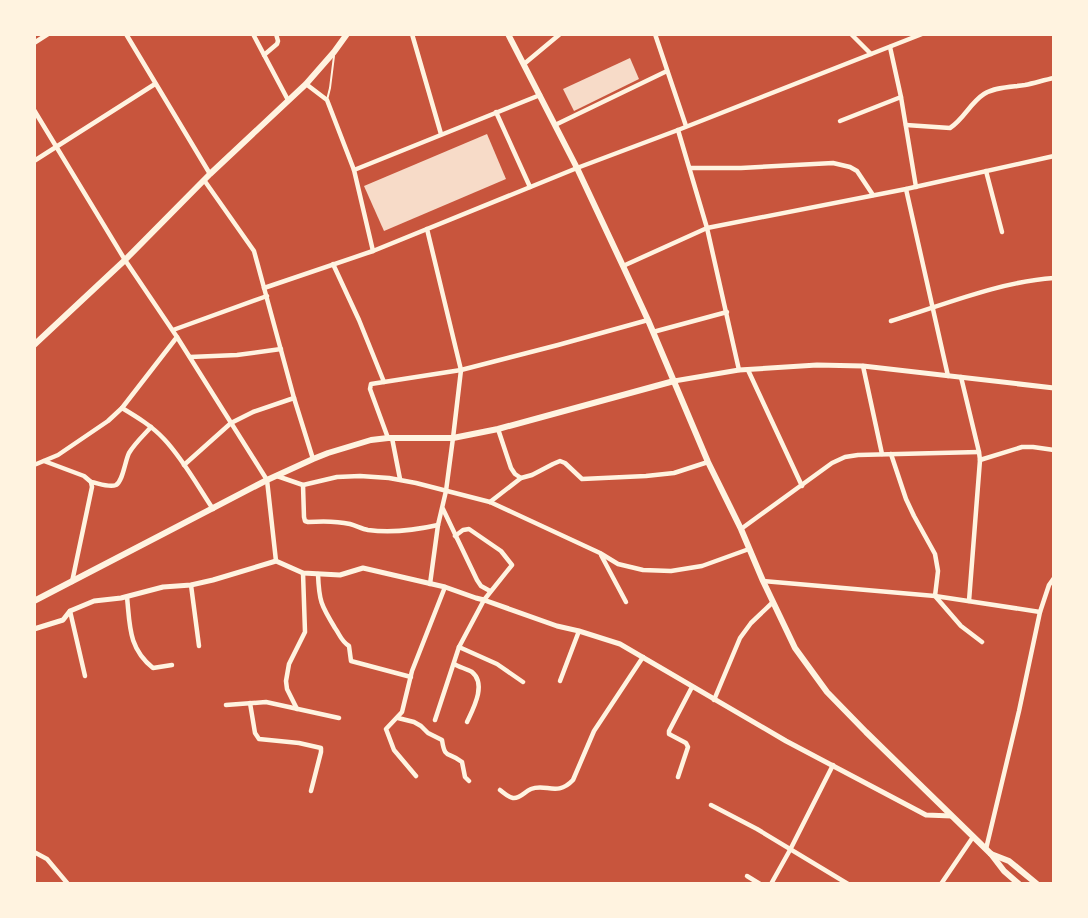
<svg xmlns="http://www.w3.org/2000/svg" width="1088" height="918" font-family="Roboto,sans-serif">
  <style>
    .building { fill: #f7dbc8 }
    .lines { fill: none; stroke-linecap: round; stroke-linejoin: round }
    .service { stroke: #fff3e0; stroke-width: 2 }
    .minor { stroke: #fff3e0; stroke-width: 4.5 }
    .tertiary { stroke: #fff3e0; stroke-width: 5 }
    .secondary { stroke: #fff3e0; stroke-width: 6 }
  </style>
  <rect width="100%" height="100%" fill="#c8553d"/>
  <g class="building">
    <path d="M630,58L639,79L574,111L563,89Z"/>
    <path d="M487,134L506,179L384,231L364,186Z"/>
  </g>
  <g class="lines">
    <path class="service" d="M327,100L330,88L334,56"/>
    <g class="minor">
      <path d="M126,34L210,174"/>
      <path d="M253,34L288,100"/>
      <path d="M412,34L441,134"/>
      <path d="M655,34L686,126"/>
      <path d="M851,34L871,54"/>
      <path d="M34,43L48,34"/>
      <path d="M890,47L901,97L916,187"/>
      <path d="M264,55L277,44L278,41L276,34"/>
      <path d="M524,64L560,34"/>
      <path d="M306,84L327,100L354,170L373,251"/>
      <path d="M34,110L125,260L177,337L267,480L276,561"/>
      <path d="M496,112L530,187"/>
      <path d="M840,121L901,97"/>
      <path d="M555,125L667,71"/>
      <path d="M906,125L950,128C964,119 970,103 984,94C995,87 1012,87 1025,85C1035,83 1044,80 1054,78"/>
      <path d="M678,130L707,228L739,370"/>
      <path d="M34,161L155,84"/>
      <path d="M690,168H741L833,163L850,167L857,171L873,195"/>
      <path d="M354,170L540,95"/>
      <path d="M986,171L1002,232"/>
      <path d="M204,180L254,251L294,398L313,459"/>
      <path d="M906,189L948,376"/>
      <path d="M427,229L461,370L453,438L446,491L438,525L430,584"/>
      <path d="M333,264L359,320L384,382"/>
      <path d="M623,266L707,228L906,189L1054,156"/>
      <path d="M264,288L373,251L577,168L678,130L922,34"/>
      <path d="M891,321C944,305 998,282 1054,278"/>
      <path d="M173,330L267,296"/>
      <path d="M653,332L727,312"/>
      <path d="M190,357L237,355L281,349"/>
      <path d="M863,366L882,454"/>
      <path d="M748,370L802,486"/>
      <path d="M961,377L979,452L980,460L969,601"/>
      <path d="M122,408C137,417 152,426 164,439C183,459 197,485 213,509"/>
      <path d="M498,429L511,468L515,474L521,478"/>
      <path d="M388,438L370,389L371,384L461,370L558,345L648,320"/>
      <path d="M392,438L400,479"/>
      <path d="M891,454L906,499L914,516L935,554L938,571L935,596L961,626L982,642"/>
      <path d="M980,460L1022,447H1033L1054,450"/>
      <path d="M44,461L84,476L91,482L92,487L72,582"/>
      <path d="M34,465L58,455L108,421L122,408L177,337"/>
      <path d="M184,465L231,423L253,412L294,398"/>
      <path d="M277,476L303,485L337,477L360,476L389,478L416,483L490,502L600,553L618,564L643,570L671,571L702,566L749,549"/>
      <path d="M91,482C98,483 109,488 116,485C123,481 125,461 129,453C135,443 144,435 151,427"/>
      <path d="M303,485L304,517L305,521L308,522C322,521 337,521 350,524C357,526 362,529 368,530C391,533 416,530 438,525"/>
      <path d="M490,502L521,478L532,475L553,464L560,461L565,463L582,479L646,476L674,473L708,462"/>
      <path d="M443,509L477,580L481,586L490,591"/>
      <path d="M741,529L832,463L845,457L858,455L979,452"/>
      <path d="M601,555L626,602"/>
      <path d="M318,574C319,601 321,605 335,628C340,635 341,641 349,646L351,661L411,677"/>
      <path d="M763,581L935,596L1040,612"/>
      <path d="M191,585L199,646"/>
      <path d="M127,597C130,625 128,648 153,668L172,665"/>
      <path d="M70,611L85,676"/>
      <path d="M459,647L497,664L523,682"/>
      <path d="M454,664C459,667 467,669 472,672C487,684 473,709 467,722"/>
      <path d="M560,681L579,631"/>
      <path d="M714,700L740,638L751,623L773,602"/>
      <path d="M250,703L255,733L259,739L299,743L321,748V752L311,791"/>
      <path d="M226,705L266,702L339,718"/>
      <path d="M297,709L287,689L286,681L289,664L305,632L303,573"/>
      <path d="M398,718L414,722L421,726L428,733L442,740C445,760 448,751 462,762L465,777L469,781"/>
      <path d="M435,720L459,647L484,600L512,565L501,551L469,529L463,530L455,536"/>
      <path d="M416,776L394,750L386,729L402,712L412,671L445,587"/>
      <path d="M678,777L688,747L686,743L669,734V731L692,687"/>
      <path d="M500,790C504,793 508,797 513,798C520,799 524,792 531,789C546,783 557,797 573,780L594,731L643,657"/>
      <path d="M711,805L757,829L848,884"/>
      <path d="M986,849L1019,711L1040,612L1049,585L1054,578"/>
      <path d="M34,852L47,859L68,884"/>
      <path d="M747,876L760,884"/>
      <path d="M771,884L790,850L833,765"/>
      <path d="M941,884L973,837"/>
    </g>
    <g class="tertiary">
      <path d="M674,381L739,370L817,365L863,366L1054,388"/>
      <path d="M34,629L63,620L70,611L94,601L121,598L163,587L191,585L213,580L276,561L303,573L340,575L363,568L445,587L476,598L484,600L557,626L579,631L620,644L786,741L909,806L926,815L952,816"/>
    </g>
    <g class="secondary">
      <path d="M508,34L577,168L623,266L648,320L708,462L741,529L763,581L795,648L827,692L866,732L991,854L1004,871L1019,884"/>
      <path d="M34,345L125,260L210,174L306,84L334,52L347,34"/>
      <path d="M34,601L267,480L313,459L328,453L371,440L388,438H453L498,429L674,381"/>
      <path d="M991,854L1009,861L1037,884"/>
    </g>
  </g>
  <rect width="1088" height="918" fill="none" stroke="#fff3e0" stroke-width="72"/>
</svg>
